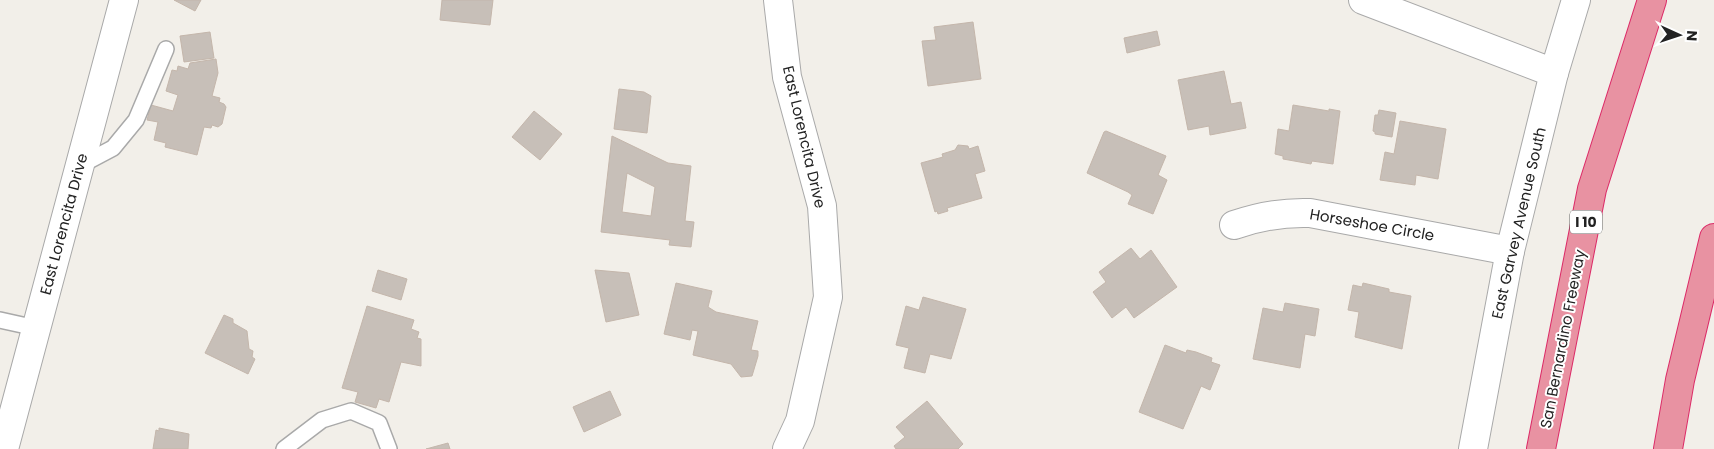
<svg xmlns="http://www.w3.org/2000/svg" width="1714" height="449" font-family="Poppins,sans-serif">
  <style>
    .building { fill: #c7bfb8; stroke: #c4b6ab; fill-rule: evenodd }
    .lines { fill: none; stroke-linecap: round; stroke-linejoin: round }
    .service-casing { stroke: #a9a9a9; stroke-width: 18 }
    .minor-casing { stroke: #a9a9a9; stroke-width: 30 }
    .tertiary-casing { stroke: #a9a9a9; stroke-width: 30 }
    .motorway-casing { stroke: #dc2a67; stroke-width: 30 }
    .service { stroke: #fff; stroke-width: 15 }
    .minor { stroke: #fff; stroke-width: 28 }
    .tertiary { stroke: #fff; stroke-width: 28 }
    .motorway { stroke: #e892a2; stroke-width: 28 }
    .labels { text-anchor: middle; stroke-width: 4; stroke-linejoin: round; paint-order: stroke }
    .shield { fill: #fff; stroke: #646464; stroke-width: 1 }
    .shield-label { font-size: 14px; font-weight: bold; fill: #222 }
    .street-label { font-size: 15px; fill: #222; stroke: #fff }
  </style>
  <rect width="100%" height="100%" fill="#f2efe9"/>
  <g class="building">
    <path d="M174,0H201L195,11Z"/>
    <path d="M442,0H493L490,25L440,20Z"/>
    <path d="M973,22L981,79L928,86L922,41L936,40L934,27Z"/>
    <path d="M1157,31L1160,45L1127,53L1124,38Z"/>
    <path d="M210,32L214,58L184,62L180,36Z"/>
    <path d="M216,59L218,73L212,96L220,98L219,102L224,104L226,107L222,124L218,127L212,125L211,128L204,127L197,155L165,147L166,143L154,140L158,122L147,120L151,105L173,111L178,95L166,91L172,70L177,71L178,66L188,69L190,63Z"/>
    <path d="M1224,71L1231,104L1241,102L1246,128L1210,135L1209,126L1188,130L1178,80Z"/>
    <path d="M619,89L644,92L651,96L647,133L614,129Z"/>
    <path d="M1293,105L1329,111V109L1340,111L1333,164L1312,161L1311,164L1283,159V156L1275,154L1278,129L1289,131Z"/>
    <path d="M1379,110L1396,113L1392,137L1375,134V132L1373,131L1375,115H1378Z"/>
    <path d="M534,111L562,134L540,160L512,137Z"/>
    <path d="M1400,121L1446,129L1438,179L1416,175L1415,185L1380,180L1385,152L1394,154Z"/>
    <path d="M1106,131L1166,156L1158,175L1167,180L1153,214L1128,204L1132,195L1128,192L1087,173L1104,132Z"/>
    <path d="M612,136L668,163L691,166L685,221L694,222L691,247L669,245L670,240L601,232ZM627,173L655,187L651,216L622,212Z"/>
    <path d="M958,145L968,146L969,149L978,146L985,171L975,174L982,198L947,208L948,211L938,214L937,211L935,212L921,163L943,157L942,154L955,150Z"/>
    <path d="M1131,248L1140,259L1151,250L1177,287L1134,318L1126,307L1112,318L1093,292L1106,282L1099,272Z"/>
    <path d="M378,270L407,279L401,300L372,291Z"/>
    <path d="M595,270L629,273L639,315L606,322Z"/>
    <path d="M676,283L712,291L708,307L716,312L758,321L751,350L758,351V356L752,376L741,377L731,364L693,355L698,331L692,330L690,340L664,334Z"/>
    <path d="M1363,283L1389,289V292L1411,296L1402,349L1355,337L1359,312L1348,310L1353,285L1362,287Z"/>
    <path d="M923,297L966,309L951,359L930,354L925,373L904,368L909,348L896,345L906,306L919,310Z"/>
    <path d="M1285,303L1319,309L1315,336L1305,334L1300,368L1253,359L1263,308L1283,312Z"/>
    <path d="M367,306L414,320L411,329L419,332L417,338L421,339V366L401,362L389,402L379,399L376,408L355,402L358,392L342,388Z"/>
    <path d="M224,315L233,319V323L247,331L249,349L253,351L252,357L255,359L248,374L205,353Z"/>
    <path d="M1165,345L1186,353L1187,350L1196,352L1212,358L1211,362L1220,365L1210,390L1201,386L1183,429L1139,412Z"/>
    <path d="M610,391L621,415L584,432L573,407Z"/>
    <path d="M927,401L963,444L958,449H896L894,446L905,437L896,427Z"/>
    <path d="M159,428L189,434L188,449H153L156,430L159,431Z"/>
    <path d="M448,443L450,449H426Z"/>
  </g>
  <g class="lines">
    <defs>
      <g id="service">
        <path d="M79,166L113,148L136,120L166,49"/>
        <path d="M0,320L36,328"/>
        <path d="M284,449L322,420L351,411L379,423L389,449"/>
      </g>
      <g id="minor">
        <path d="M778,0L787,77L822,206L828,297L800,421L787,449"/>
        <path d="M1363,0L1554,73"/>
        <path d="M1234,225C1260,216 1282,212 1310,213L1510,251"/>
        <path d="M4,449L124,0"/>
      </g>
      <path id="tertiary" d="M1473,449L1510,251L1554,73L1576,0"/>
      <g id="motorway">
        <path d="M1541,449L1592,189L1652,0"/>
        <path d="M1668,449L1680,380L1714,238"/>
      </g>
    </defs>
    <use href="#service" class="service-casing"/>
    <use href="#minor" class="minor-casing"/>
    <use href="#tertiary" class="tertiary-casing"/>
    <use href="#motorway" class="motorway-casing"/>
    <use href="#service" class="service"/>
    <use href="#minor" class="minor"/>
    <use href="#tertiary" class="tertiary"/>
    <use href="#motorway" class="motorway"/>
  </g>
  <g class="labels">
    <rect class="shield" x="1570" y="210.5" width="32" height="23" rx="4"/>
    <g class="shield-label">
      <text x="1586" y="227">I 10</text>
    </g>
    <g class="street-label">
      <text transform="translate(804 137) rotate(77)" y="5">East Lorencita Drive</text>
      <text transform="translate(1519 223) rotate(-77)" y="5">East Garvey Avenue South</text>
      <text transform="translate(64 224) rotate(-75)" y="5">East Lorencita Drive</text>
      <text transform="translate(1372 225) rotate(10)" y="5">Horseshoe Circle</text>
      <text transform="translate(1563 339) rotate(-79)" y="5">San Bernardino Freeway</text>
    </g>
  </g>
  <g transform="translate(1679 35) rotate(93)" stroke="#ffffff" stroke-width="4" paint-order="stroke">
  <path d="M0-4L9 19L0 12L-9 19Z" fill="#222222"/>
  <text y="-8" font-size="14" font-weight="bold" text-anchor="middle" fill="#222222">N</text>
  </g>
</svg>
